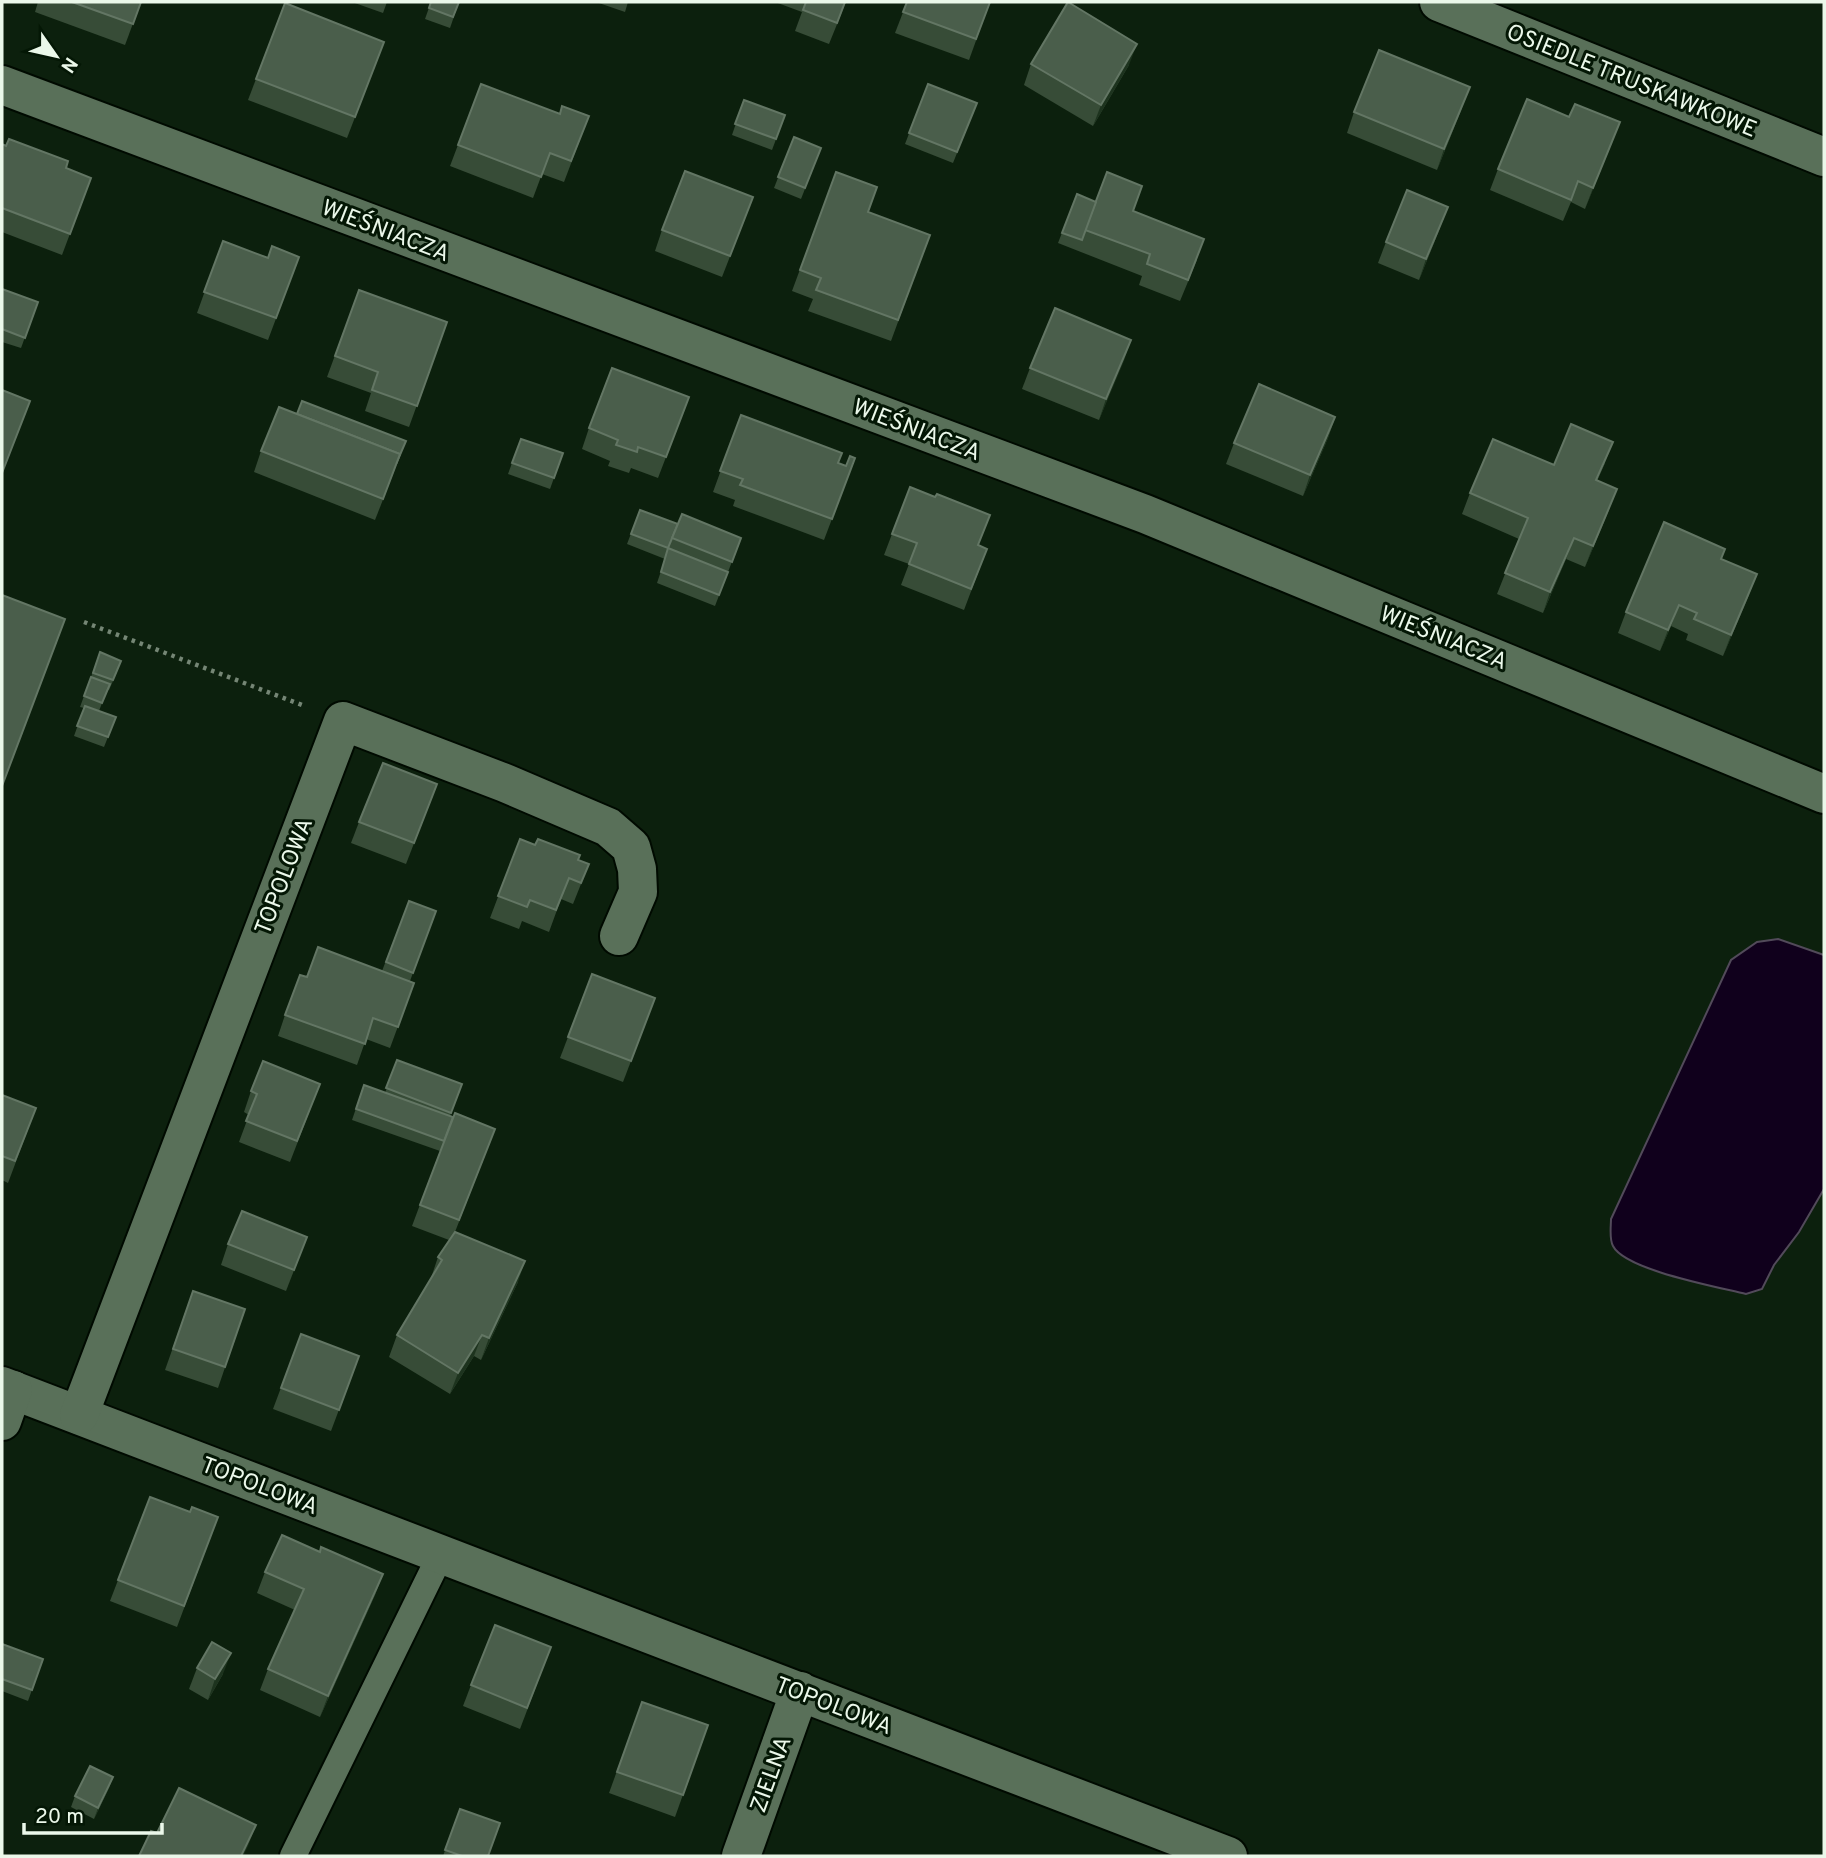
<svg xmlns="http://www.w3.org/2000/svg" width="1826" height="1858" font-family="Overpass,sans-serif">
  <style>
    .water { fill: #10001c; stroke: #524a5a; stroke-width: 2 }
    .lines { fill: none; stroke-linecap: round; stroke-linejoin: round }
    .lane-casing { stroke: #000a00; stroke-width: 30 }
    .street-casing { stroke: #000a00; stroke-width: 42 }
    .path { stroke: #758675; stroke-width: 4.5; stroke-dasharray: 3.5 5; stroke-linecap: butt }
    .lane { stroke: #597059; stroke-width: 26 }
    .street { stroke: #597059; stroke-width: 38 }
    .wall { fill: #374c37 }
    .shaded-wall { fill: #1d331e }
    .building { fill: #4a5e4b; stroke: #637664; stroke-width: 2 }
    .labels { text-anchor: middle; stroke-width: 6; stroke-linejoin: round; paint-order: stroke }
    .street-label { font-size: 23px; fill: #ebf8ea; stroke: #041705 }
  </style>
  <rect width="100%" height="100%" fill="#0c200d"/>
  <path class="water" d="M1778,939L1824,955V1189L1799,1232L1774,1265L1762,1289L1746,1294C1718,1287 1625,1270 1613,1246C1609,1239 1611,1226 1611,1219L1731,960L1757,942Z"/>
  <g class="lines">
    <defs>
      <path id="lane" d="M293,1856L441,1554"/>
      <g id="street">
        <path d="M1439,2L1824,157"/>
        <path d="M2,85L1145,514L1824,794"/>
        <path d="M2,1386L1228,1856"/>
        <path d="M79,1415L343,721L505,783L608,827L631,847L637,869L638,892L619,936"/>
        <path d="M2,1421L13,1390"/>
        <path d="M741,1856L800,1691"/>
      </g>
    </defs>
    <use href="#lane" class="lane-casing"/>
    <use href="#street" class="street-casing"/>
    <path class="path" d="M84,622L302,705"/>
    <use href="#lane" class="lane"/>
    <use href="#street" class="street"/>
  </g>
  <g class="wall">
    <path d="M38,2H141L125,45L35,12Z"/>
    <path d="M352,2H387L383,13Z"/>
    <path d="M431,2H459L450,28L425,19Z"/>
    <path d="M596,2H628L625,12Z"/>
    <path d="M775,2H846L829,44L795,31L802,12Z"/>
    <path d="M907,2H990L969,60L895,33Z"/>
    <path d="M384,42L347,138L248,100L256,79Z"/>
    <path d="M1031,64L1129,65L1093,126L1024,85Z"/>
    <path d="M481,84L559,114L589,116L564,182L542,174L533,198L450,166Z"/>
    <path d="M928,84L977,103L953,163L905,144Z"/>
    <path d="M744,100L785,115L772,150L732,135Z"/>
    <path d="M1462,108L1437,170L1347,133L1354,112Z"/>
    <path d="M1569,117L1620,122L1585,209L1571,202L1563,221L1490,190L1498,169Z"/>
    <path d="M794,137L821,148L801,199L774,188Z"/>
    <path d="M2,144L91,178L62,255L2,232Z"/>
    <path d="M836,172L868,212L930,235L891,341L808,311L813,299L792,291Z"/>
    <path d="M1077,194L1096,202L1133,211L1197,260L1180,301L1139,285L1142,276L1058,243Z"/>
    <path d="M745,218L722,277L655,251L662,230Z"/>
    <path d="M1440,228L1419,280L1378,263L1386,242Z"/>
    <path d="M223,241L268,258L299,257L268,340L197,313Z"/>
    <path d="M2,289L38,302L21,348L2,342Z"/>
    <path d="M359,290L447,322L409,427L365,411L371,393L327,377Z"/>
    <path d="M1131,340L1099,420L1022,389L1030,368Z"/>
    <path d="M689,397L658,478L631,468L629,473L608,466L610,461L582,449L589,428Z"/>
    <path d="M297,414L406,441L375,520L254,472L261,451Z"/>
    <path d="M741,415L839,463L846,466L855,458L824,540L733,506L735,500L713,492Z"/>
    <path d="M1335,417L1328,438L1303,496L1226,464L1234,443Z"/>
    <path d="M563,453L550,489L508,474L512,463Z"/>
    <path d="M1605,463L1597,481L1609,510L1585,567L1566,559L1543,613L1497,594L1519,539L1462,514L1470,493L1554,465Z"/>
    <path d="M640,510L678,524L741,538L715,606L657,583L665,559L627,544Z"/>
    <path d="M892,534L979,545L987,549L964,610L901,585L909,564L884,555Z"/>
    <path d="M1721,559L1749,595L1723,656L1686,640L1688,634L1671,626L1660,651L1618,633L1626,612Z"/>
    <path d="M100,652L117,672L109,690H107L99,711L116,717L104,747L74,736L84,708L80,707Z"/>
    <path d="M437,784L406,864L351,843L359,822Z"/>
    <path d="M520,839L589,864L573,904L561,899L549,932L522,921L519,929L490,918Z"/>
    <path d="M409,901L436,911L410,981L414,983L390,1048L366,1039L357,1065L278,1036L285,1015L307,977L382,971Z"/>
    <path d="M592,974L655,998L623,1082L560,1058Z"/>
    <path d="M397,1060L462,1084L450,1116L487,1150L455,1232L518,1282L481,1360L474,1356L450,1394L389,1357L397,1335L431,1278L438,1257L449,1240L412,1226L440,1151L352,1120L364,1085L385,1093Z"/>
    <path d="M251,1091L312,1105L290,1162L239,1142L249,1115L244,1112Z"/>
    <path d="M2,1095L36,1108L8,1183L2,1180Z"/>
    <path d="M307,1237L286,1291L221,1265L228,1244Z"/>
    <path d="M193,1291L245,1309L218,1388L165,1370Z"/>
    <path d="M301,1334L359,1356L331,1431L273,1409Z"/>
    <path d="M150,1497L190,1512L218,1517L177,1627L110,1601Z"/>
    <path d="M265,1572L383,1574L375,1595L320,1717L260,1690L268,1669L295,1610L257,1593Z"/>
    <path d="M2,1644L43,1659L28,1701L2,1691Z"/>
    <path d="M551,1647L520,1729L463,1706L471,1685Z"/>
    <path d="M197,1668L223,1674L208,1700L189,1689Z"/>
    <path d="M642,1702L708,1725L675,1817L609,1793Z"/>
    <path d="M113,1777L109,1788L94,1819L71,1807L75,1796Z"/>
    <path d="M460,1809L488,1856H443Z"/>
  </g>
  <g class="shaded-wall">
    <path d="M1137,44L1129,65L1093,126L1101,105Z"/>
    <path d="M1470,87L1462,108L1437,170L1444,149Z"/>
    <path d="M1620,122L1612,143L1585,209L1593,188Z"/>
    <path d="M1448,207L1440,228L1419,280L1426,259Z"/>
    <path d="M1131,340L1124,361L1099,420L1106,399Z"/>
    <path d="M1335,417L1328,438L1303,496L1310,475Z"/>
    <path d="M1613,442L1605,463L1588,501L1596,480Z"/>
    <path d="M1617,489L1609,510L1585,567L1593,546Z"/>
    <path d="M1574,538L1566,559L1543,613L1550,592Z"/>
    <path d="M1757,574L1749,595L1723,656L1731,635Z"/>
    <path d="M1679,605L1671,626L1660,651L1668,630Z"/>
    <path d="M525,1261L518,1282L481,1360L489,1338Z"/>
    <path d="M482,1335L474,1356L450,1394L458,1373Z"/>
    <path d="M383,1574L375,1595L320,1717L328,1696Z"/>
    <path d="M231,1653L223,1674L208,1700L215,1679Z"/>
    <path d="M113,1777L109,1788L94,1819L98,1808Z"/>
    <path d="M256,1825L248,1846L243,1856H241Z"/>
  </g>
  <g class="building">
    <path d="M72,2H141L133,24Z"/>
    <path d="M431,2H459L453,17L429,8Z"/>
    <path d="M806,2H845L837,23L803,10Z"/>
    <path d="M907,2H990L976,39L903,12Z"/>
    <path d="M1068,2L1137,44L1101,105L1031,64Z"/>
    <path d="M285,3L384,42L355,117L256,79Z"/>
    <path d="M1379,50L1470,87L1444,149L1354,112Z"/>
    <path d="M481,84L560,114L562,106L589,116L571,161L550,153L541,177L458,145Z"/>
    <path d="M928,84L977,103L957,152L909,133Z"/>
    <path d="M1527,99L1569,117L1575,104L1620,122L1593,188L1578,181L1571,200L1498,169Z"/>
    <path d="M744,100L785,115L776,139L735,124Z"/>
    <path d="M794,137L821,148L805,188L778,177Z"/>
    <path d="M9,139L68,161L66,168L91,178L70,234L2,208V144L6,146Z"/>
    <path d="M685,171L753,197L730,256L662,230Z"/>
    <path d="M836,172L877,187L868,212L930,235L898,320L816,290L821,278L800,270Z"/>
    <path d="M1107,172L1142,186L1133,211L1204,239L1188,280L1147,264L1150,254L1085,230Z"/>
    <path d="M1407,190L1448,207L1426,259L1386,242Z"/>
    <path d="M1077,194L1096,202L1082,240L1062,233Z"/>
    <path d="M223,241L268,258L272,246L299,257L276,318L204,292Z"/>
    <path d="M2,289L38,302L25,338L2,329Z"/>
    <path d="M359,290L447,322L417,406L372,390L378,372L335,356Z"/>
    <path d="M1055,308L1131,340L1106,399L1030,368Z"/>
    <path d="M612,368L689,397L666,457L638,447L637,452L616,445L618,440L589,428Z"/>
    <path d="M1259,384L1335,417L1310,475L1234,443Z"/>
    <path d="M2,390L30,401L2,473Z"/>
    <path d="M302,401L406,441L396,464L400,454L297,414Z"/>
    <path d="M279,407L400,454L383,499L261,451Z"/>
    <path d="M741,415L842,453L838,463L846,466L850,456L855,458L832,519L740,485L743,479L720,471Z"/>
    <path d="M1571,424L1613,442L1596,480L1617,489L1593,546L1574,538L1550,592L1505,573L1528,518L1470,493L1493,439L1554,465Z"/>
    <path d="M521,439L563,453L554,478L512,463Z"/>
    <path d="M910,487L935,497L937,494L990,515L978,545L987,549L971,589L909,564L917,543L892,534Z"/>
    <path d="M640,510L678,524L668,548L631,534Z"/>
    <path d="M682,514L741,538L732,562L672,538Z"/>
    <path d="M1664,522L1725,549L1721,559L1757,574L1731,635L1694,619L1697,613L1679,605L1668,630L1626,612Z"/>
    <path d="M668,548L728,572L719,595L661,572Z"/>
    <path d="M2,595L65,619L2,786Z"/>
    <path d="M100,652L121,661L113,680L93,673Z"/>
    <path d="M91,677L110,684L102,703L84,696Z"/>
    <path d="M85,706L116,717L108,737L77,726Z"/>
    <path d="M383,763L437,784L414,843L359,822Z"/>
    <path d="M520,839L535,845L538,839L580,855L578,860L589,864L581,883L569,878L556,910L530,900L527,907L498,896Z"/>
    <path d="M409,901L436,911L413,973L386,962Z"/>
    <path d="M318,947L414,983L398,1027L373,1018L365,1044L285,1015L300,975L307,977Z"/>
    <path d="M592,974L655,998L631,1061L568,1037Z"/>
    <path d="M397,1060L462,1084L451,1113L386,1088Z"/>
    <path d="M263,1061L320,1084L297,1141L246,1121L257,1094L251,1091Z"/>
    <path d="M364,1085L453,1117L444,1141L356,1109Z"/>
    <path d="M2,1095L36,1108L15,1161L2,1156Z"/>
    <path d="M455,1113L495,1129L459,1220L420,1205Z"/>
    <path d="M242,1211L307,1237L294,1270L228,1244Z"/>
    <path d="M455,1232L525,1261L489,1338L482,1335L458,1373L397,1335L442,1260L438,1257Z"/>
    <path d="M193,1291L245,1309L225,1367L173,1349Z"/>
    <path d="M301,1334L359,1356L339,1410L281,1388Z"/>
    <path d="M150,1497L190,1512L192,1507L218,1517L184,1606L118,1580Z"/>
    <path d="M282,1535L320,1552L321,1547L383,1574L328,1696L268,1669L304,1589L265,1572Z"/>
    <path d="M495,1625L551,1647L527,1708L471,1685Z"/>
    <path d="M212,1642L231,1653L215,1679L197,1668Z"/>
    <path d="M2,1644L43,1659L32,1690L2,1679Z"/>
    <path d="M642,1702L708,1725L683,1795L617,1772Z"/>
    <path d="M90,1766L113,1777L98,1808L75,1796Z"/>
    <path d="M179,1788L256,1825L241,1856H139L151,1831L157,1833Z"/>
    <path d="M460,1809L500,1823L488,1856H462L445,1850Z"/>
  </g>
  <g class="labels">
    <g class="street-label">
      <text transform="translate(1632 80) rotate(22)" y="8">OSIEDLE TRUSKAWKOWE</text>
      <text transform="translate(386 230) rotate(21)" y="8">WIEŚNIACZA</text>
      <text transform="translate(917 429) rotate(21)" y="8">WIEŚNIACZA</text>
      <text transform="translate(1444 637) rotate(22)" y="8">WIEŚNIACZA</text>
      <text transform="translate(283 876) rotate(-69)" y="8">TOPOLOWA</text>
      <text transform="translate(260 1485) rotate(21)" y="8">TOPOLOWA</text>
      <text transform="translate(834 1705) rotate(21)" y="8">TOPOLOWA</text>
      <text transform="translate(770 1774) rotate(-70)" y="8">ZIELNA</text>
    </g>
  </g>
  <rect width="1826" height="1858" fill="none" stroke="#ebf8ea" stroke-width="7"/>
  <g transform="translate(56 56) rotate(124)" stroke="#041705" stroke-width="5" paint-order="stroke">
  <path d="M0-5L12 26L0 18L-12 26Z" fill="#ebf8ea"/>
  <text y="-10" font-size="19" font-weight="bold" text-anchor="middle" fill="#ebf8ea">N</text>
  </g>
  <path d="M24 1823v10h138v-10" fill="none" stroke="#ebf8ea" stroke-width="3.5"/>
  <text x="35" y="1823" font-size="21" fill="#ebf8ea" stroke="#041705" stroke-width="5" paint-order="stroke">20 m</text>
</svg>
